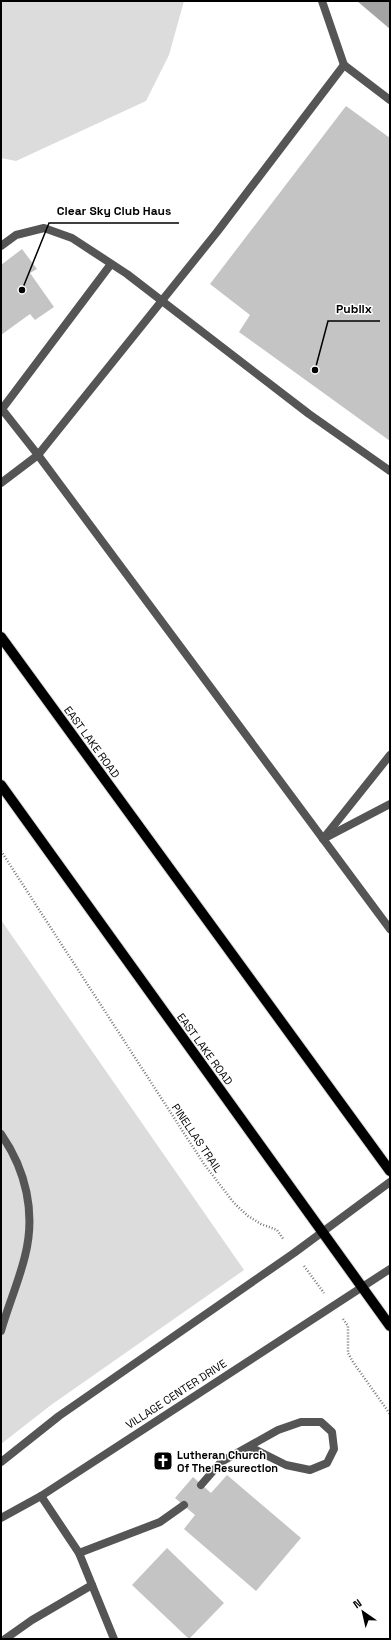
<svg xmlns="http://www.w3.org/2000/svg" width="391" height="1640" font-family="'Space Grotesk',sans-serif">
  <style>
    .green { fill: #dcdcdc }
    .water { fill: #a3a3a3 }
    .building { fill: #c4c4c4 }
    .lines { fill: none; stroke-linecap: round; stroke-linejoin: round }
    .primary-casing { stroke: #dbdbdb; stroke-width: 12 }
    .path { stroke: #777; stroke-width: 2.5; stroke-dasharray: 1 2; stroke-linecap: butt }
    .service { stroke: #555; stroke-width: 8 }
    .minor { stroke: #555; stroke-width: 8 }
    .tertiary { stroke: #555; stroke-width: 8 }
    .primary { stroke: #000; stroke-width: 10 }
    .labels { text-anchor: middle; stroke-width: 3; stroke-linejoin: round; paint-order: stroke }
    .street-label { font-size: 11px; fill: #000; stroke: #fff }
    .poi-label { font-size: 11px; font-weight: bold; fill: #000; stroke: #fff; text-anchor: start }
    .leader { fill: none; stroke: #000; stroke-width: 1.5 }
    .callout-dot { fill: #000; stroke: #fff; stroke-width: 1.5 }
    .callout-label { font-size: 12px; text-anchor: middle; font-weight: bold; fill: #000; stroke: #fff; stroke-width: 3; stroke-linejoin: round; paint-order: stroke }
  </style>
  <rect width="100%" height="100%" fill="#fff"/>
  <g class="green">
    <path d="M1,1H184L169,55L146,101L16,161L1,158Z"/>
    <path d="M1,920L244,1270L51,1405L1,1444Z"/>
  </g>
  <path class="water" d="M357,1H390V29Z"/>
  <g class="building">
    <path d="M346,106L390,138V441L239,332L250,315L210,284Z"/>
    <path d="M22,249L37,269L30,273L54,307L35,320L30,314L1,335V265Z"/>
    <path d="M227,1475L301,1538L256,1591L184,1529L195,1515L175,1498L193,1477L211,1493Z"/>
    <path d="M167,1548L224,1603L189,1639L132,1585Z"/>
  </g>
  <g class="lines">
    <defs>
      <g id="primary">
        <path d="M1,637L390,1171"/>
        <path d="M1,785L390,1326"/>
      </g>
    </defs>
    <use href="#primary" class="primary-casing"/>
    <g class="path">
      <path d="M1,851L204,1164L234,1203L248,1216L261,1224L277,1230L284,1240"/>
      <path d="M304,1266L324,1293"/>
      <path d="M343,1319L348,1326V1353L353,1362L390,1414"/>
    </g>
    <g class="service">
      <path d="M1,246L16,235L44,228L72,238L127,274L309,414L390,471"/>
      <path d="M1,408L38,455L390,929"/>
      <path d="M2,409L111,264"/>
      <path d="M1,483L38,455L217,232L344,65L390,100"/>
      <path d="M325,838L390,804"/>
      <path d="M323,839L390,755"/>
      <path d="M1,1134C26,1170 36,1213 25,1256C19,1281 8,1306 1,1331"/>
      <path d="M201,1485L221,1462L278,1430L301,1422H321L332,1432L334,1449L327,1463L310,1470L286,1465L250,1447"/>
      <path d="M41,1496L79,1553L114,1639"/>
      <path d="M79,1553L160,1522L184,1505"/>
      <path d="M5,1639L32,1620L92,1585"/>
    </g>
    <path class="minor" d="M322,1L344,65"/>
    <g class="tertiary">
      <path d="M1,1462L59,1416L294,1253L390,1182"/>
      <path d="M1,1518L41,1496L390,1269"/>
    </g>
    <use href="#primary" class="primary"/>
  </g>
  <defs>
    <symbol id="church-square" viewBox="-11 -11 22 22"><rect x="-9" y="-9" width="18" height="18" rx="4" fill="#000" stroke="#fff"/><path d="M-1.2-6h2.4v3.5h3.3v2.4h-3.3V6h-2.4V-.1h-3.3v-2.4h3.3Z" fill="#fff"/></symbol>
  </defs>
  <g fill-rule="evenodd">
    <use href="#church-square" x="152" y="1450" width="22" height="22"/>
  </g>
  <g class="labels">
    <g class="street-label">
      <text transform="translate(92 742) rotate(54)" y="4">EAST LAKE ROAD</text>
      <text transform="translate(205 1049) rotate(54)" y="4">EAST LAKE ROAD</text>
      <text transform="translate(197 1138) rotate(56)" y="4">PINELLAS TRAIL</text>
      <text transform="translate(176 1394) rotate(-33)" y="4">VILLAGE CENTER DRIVE</text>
    </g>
    <g class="poi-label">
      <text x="177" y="1459">Lutheran Church<tspan x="177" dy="13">Of The Resurection</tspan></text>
    </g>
  </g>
  <path class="leader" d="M22 290L49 223H179M315 370L328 321H380"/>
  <g class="callout-dot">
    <circle cx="22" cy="290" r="4"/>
    <circle cx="315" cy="370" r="4"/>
  </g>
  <g class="callout-label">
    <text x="114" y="215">Clear Sky Club Haus</text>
    <text x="354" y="313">Publix</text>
  </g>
  <rect width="391" height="1640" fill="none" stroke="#000000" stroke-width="4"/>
  <g transform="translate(363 1612) rotate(326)" stroke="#ffffff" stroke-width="3" paint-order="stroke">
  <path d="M0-3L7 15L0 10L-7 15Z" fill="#000000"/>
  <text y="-6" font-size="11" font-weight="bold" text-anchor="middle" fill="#000000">N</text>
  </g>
</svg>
